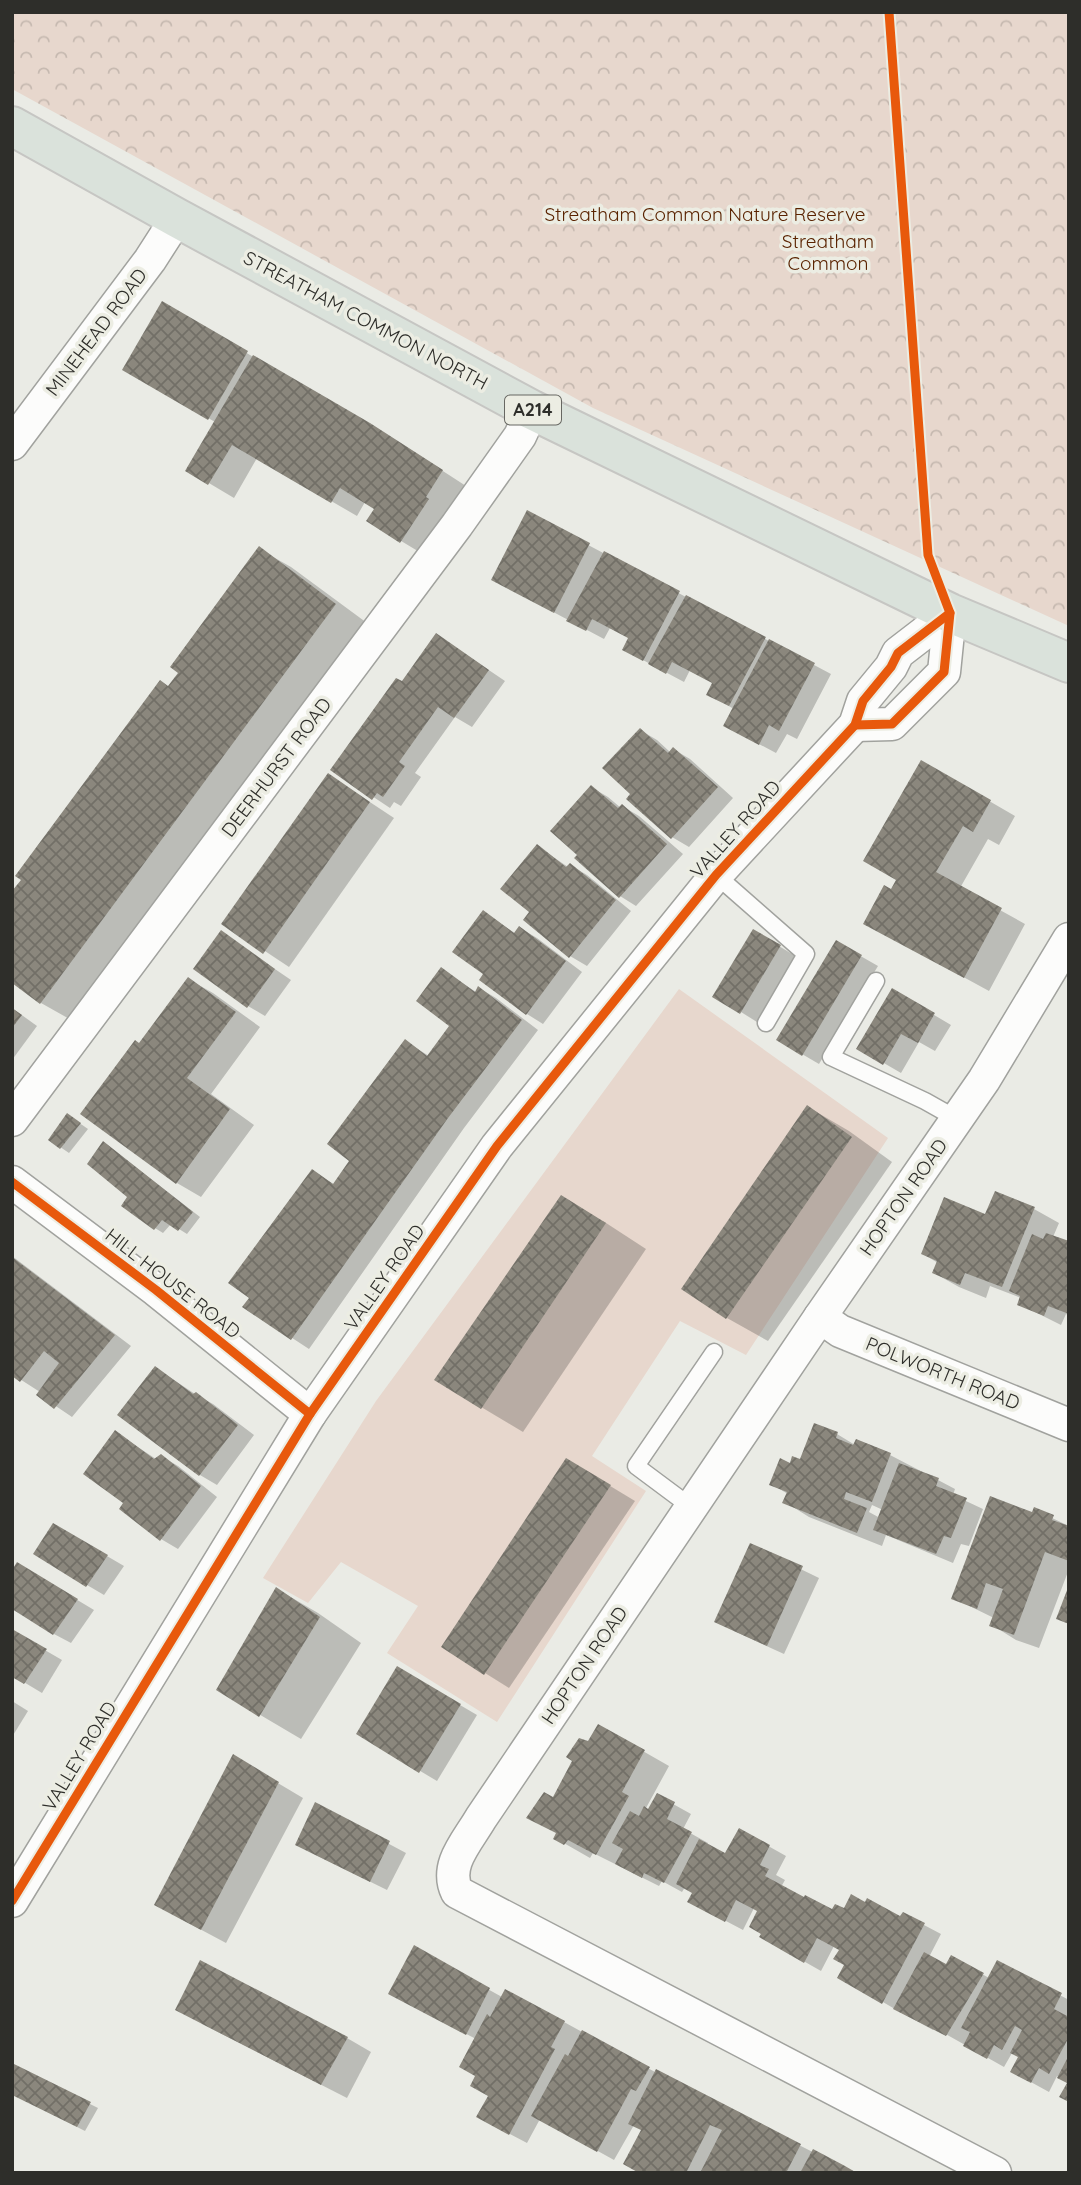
<svg xmlns="http://www.w3.org/2000/svg" width="1081" height="2185" font-family="Quicksand,sans-serif">
  <style>
    .grass { fill: #e7d7cd }
    .park { fill: url(#park-crowns) }
    .shadow { fill: #0003; fill-rule: evenodd }
    .building { fill: url(#building-cross-hatch) }
    .lines { fill: none; stroke-linecap: round; stroke-linejoin: round }
    .lane-casing { stroke: #a1a29e; stroke-width: 19 }
    .street-casing { stroke: #a1a29e; stroke-width: 35 }
    .primary-casing { stroke: #c6c6c3; stroke-width: 42 }
    .lane { stroke: #fcfcfb; stroke-width: 16 }
    .street { stroke: #fcfcfb; stroke-width: 32 }
    .primary { stroke: #dae2db; stroke-width: 38 }
    .cycleway-casing { stroke: #ecede3; stroke-width: 13 }
    .cycleway { stroke: #e8590c; stroke-width: 9 }
    .labels { text-anchor: middle; stroke-width: 7; stroke-linejoin: round; paint-order: stroke }
    .shield { fill: #ecede3; stroke: #676762; stroke-width: 2 }
    .shield-label { font-size: 18px; font-weight: bold; fill: #2e2e2a }
    .park-label { font-size: 19px; fill: #5a2300; stroke: #ecede3 }
    .street-label { font-size: 19px; fill: #2e2e2a; stroke: #ecede3 }
  </style>
  <defs>
    <pattern id="park-crowns" width="20" height="18" patternUnits="userSpaceOnUse" patternTransform="scale(1.75)"><rect width="20" height="18" fill="#e7d7cd"/><path d="M2 6a3 3 0 1 1 6 0M12 15a3 3 0 1 1 6 0" fill="none" stroke="#c6b9b0"/></pattern>
    <pattern id="building-cross-hatch" width="8" height="8" patternUnits="userSpaceOnUse" patternTransform="scale(1.75)"><rect width="8" height="8" fill="#8b877d"/><path d="M0 0l8 8M0 8l8-8" fill="none" stroke="#726f67"/></pattern>
  </defs>
  <rect width="100%" height="100%" fill="#eaebe5"/>
  <path class="grass" d="M679,989L888,1138L746,1355L680,1321L592,1456L646,1491L497,1722L387,1653L418,1606L341,1562L308,1603L263,1578L376,1401Z"/>
  <path class="park" d="M12,12H1069V626L593,408L12,89Z"/>
  <g class="shadow">
    <path d="M163,304L395,440L466,486L426,556L368,521L376,509L365,502L357,516L257,458L234,498L187,470L215,422L125,369Z"/>
    <path d="M528,513L831,674L797,739L787,734L776,753L742,735L734,709L725,704L714,682L690,670L684,682L641,659L630,638L610,628L604,639L510,589Z"/>
    <path d="M259,549L291,567L367,623L73,1021L41,1003L12,981L169,688Z"/>
    <path d="M437,635L505,681L472,727L455,717L415,773L421,777L401,806L394,802L390,808L333,770L403,683Z"/>
    <path d="M640,730L657,740L670,752L673,749L690,759L733,798L689,847L672,837L633,794Z"/>
    <path d="M922,762L1015,816L999,845L988,839L960,888L1025,924L989,991L890,937L898,879Z"/>
    <path d="M329,775L394,818L289,967L224,924Z"/>
    <path d="M591,787L608,797L621,808L622,806L639,816L683,854L636,906L620,896Z"/>
    <path d="M537,846L568,867L570,865L587,875L631,911L587,966L570,956L532,912Z"/>
    <path d="M484,912L516,934L520,928L537,938L582,972L543,1024L527,1014L485,974Z"/>
    <path d="M754,931L797,957L757,1022L741,1012Z"/>
    <path d="M222,933L291,980L265,1016L248,1006Z"/>
    <path d="M836,942L878,966L819,1064L778,1040Z"/>
    <path d="M441,969L476,992L479,988L496,998L538,1030L464,1128L309,1349L245,1307L313,1171L335,1185L352,1161L405,1041L429,1056L452,1026Z"/>
    <path d="M188,979L213,993L260,1027L211,1094L254,1125L201,1197L177,1183L140,1045Z"/>
    <path d="M892,990L951,1025L935,1051L919,1042L901,1073L858,1048Z"/>
    <path d="M12,1008L37,1026L12,1060Z"/>
    <path d="M808,1107L849,1131L892,1162L768,1341L727,1318Z"/>
    <path d="M75,1120L88,1129L69,1153L50,1140Z"/>
    <path d="M111,1148L200,1217L187,1234L171,1224L163,1233L155,1228L130,1197Z"/>
    <path d="M1034,1209L1059,1223L1053,1237L1069,1243V1316L1066,1314L1061,1325L1019,1304L1021,1298L990,1286L986,1298L959,1287L934,1273L938,1263L923,1254L986,1216Z"/>
    <path d="M603,1221L646,1249L523,1432L436,1380Z"/>
    <path d="M12,1256L131,1346L72,1417L38,1394L40,1392L12,1374Z"/>
    <path d="M156,1368L195,1394L213,1404L254,1435L217,1485L200,1475L119,1414Z"/>
    <path d="M115,1432L156,1459L161,1456L178,1466L217,1497L178,1549L161,1539L125,1503Z"/>
    <path d="M837,1434L855,1445L890,1455L938,1480L955,1489L953,1495L983,1509L969,1546L961,1544L953,1563L886,1535L882,1546L809,1517L785,1502L788,1494L771,1484L791,1465L801,1461ZM872,1505L883,1510L880,1518L869,1512Z"/>
    <path d="M592,1475L635,1501L509,1688L485,1673Z"/>
    <path d="M1035,1510L1069,1526V1569L1039,1648L1016,1640L992,1625L994,1618L953,1598L1033,1514Z"/>
    <path d="M54,1525L124,1566L104,1595L87,1585Z"/>
    <path d="M751,1545L819,1578L784,1654L734,1631Z"/>
    <path d="M34,1574L94,1610L71,1643L54,1634Z"/>
    <path d="M277,1589L318,1613L361,1643L301,1739L218,1690Z"/>
    <path d="M12,1631L62,1660L42,1693L12,1675Z"/>
    <path d="M397,1668L477,1715L437,1781L358,1734Z"/>
    <path d="M12,1701L28,1711L12,1737Z"/>
    <path d="M599,1726L669,1766L646,1808L650,1810L657,1795L691,1814L683,1829L708,1843L707,1845L726,1856L740,1830L786,1856L776,1875L785,1880L781,1887L833,1911L845,1910L901,1918L924,1925L941,1934L929,1957L947,1967L952,1957L989,1978L998,1962L1069,2000V2101L1068,2083L1057,2076L1049,2092L1029,2081L1020,2058L1012,2053L1004,2067L935,2028L933,2030L900,2012L840,1977L846,1965L841,1950L834,1946L821,1971L761,1937L759,1911L754,1908L743,1930L707,1911L695,1892L685,1887L682,1892L662,1881L659,1886L593,1853L590,1858L555,1838L557,1833L554,1799Z"/>
    <path d="M234,1757L303,1798L226,1943L181,1919Z"/>
    <path d="M316,1805L406,1853L387,1890L314,1854Z"/>
    <path d="M414,1948L502,1997L564,2022L655,2072L854,2173H641L643,2130L634,2125L614,2160L540,2119L527,2143L495,2126L490,2096L477,2076L476,2039L407,2003Z"/>
    <path d="M202,2024L347,2038L371,2052L347,2098Z"/>
    <path d="M12,2094L90,2104L98,2108L85,2131Z"/>
  </g>
  <g class="building">
    <path d="M162,301L248,351L208,420L122,370Z"/>
    <path d="M253,355L370,423L443,470L426,497L429,499L400,543L366,521L374,509L340,488L331,503L232,445L208,485L185,471Z"/>
    <path d="M527,510L590,543L554,613L491,580Z"/>
    <path d="M259,546L336,604L40,1004L12,983V891L21,880L15,876L160,680L168,686L178,673L170,667Z"/>
    <path d="M604,551L680,591L643,661L622,650L628,638L611,629L592,619L586,631L566,621Z"/>
    <path d="M686,595L766,637L729,706L706,695L712,683L693,673L672,662L666,674L648,664Z"/>
    <path d="M436,633L489,670L454,718L438,707L399,762L405,766L383,797L377,793L372,800L330,770L396,678L402,681Z"/>
    <path d="M769,639L815,663L779,731L769,725L759,745L723,726Z"/>
    <path d="M640,728L668,753L673,747L718,787L671,839L626,799L630,794L602,768Z"/>
    <path d="M921,760L991,800L973,832L963,826L936,872L1002,908L964,978L863,924L884,885L891,889L896,880L863,861Z"/>
    <path d="M328,773L370,802L263,954L221,924Z"/>
    <path d="M591,785L618,808L622,804L667,844L619,898L574,858L577,855L550,831Z"/>
    <path d="M537,844L566,867L570,863L616,900L569,958L523,920L529,912L500,889Z"/>
    <path d="M483,910L514,933L519,926L566,961L526,1015L479,980L483,974L452,952Z"/>
    <path d="M753,929L781,945L740,1014L712,997Z"/>
    <path d="M221,930L275,969L247,1008L193,969Z"/>
    <path d="M836,940L862,955L802,1056L776,1040Z"/>
    <path d="M441,967L475,992L478,986L522,1020L448,1118L291,1340L242,1307L249,1298L228,1283L312,1169L333,1184L349,1161L327,1144L405,1039L427,1056L449,1026L416,1001Z"/>
    <path d="M188,977L236,1012L187,1078L230,1109L176,1184L80,1114L135,1040L139,1043Z"/>
    <path d="M892,988L935,1013L918,1043L901,1034L883,1065L856,1049Z"/>
    <path d="M12,1008L22,1015L12,1028Z"/>
    <path d="M807,1105L852,1137L726,1319L681,1289Z"/>
    <path d="M67,1113L81,1123L60,1149L48,1140Z"/>
    <path d="M103,1141L193,1212L178,1231L162,1220L154,1230L121,1206L127,1197L87,1164Z"/>
    <path d="M995,1191L1035,1207L1002,1287L965,1273L960,1285L932,1273L937,1261L921,1254L944,1197L985,1214Z"/>
    <path d="M561,1195L606,1223L481,1409L434,1380Z"/>
    <path d="M1046,1233L1069,1241V1314L1048,1306L1044,1316L1017,1305L1020,1296L1009,1291L1032,1234L1043,1239Z"/>
    <path d="M12,1257L115,1335L54,1409L36,1395L59,1363L44,1351L20,1382L12,1376Z"/>
    <path d="M155,1366L193,1394L196,1392L238,1425L199,1476L117,1415Z"/>
    <path d="M814,1423L838,1432L836,1438L853,1445L856,1439L891,1453L872,1502L846,1492L844,1499L867,1508L857,1533L782,1503L787,1492L769,1485L780,1458L790,1463L792,1456L800,1459Z"/>
    <path d="M115,1430L154,1459L161,1454L201,1486L160,1541L119,1509L123,1503L83,1474Z"/>
    <path d="M566,1458L611,1485L484,1675L441,1647Z"/>
    <path d="M899,1463L939,1478L936,1486L967,1498L951,1538L944,1536L936,1554L873,1530Z"/>
    <path d="M990,1496L1032,1512L1034,1507L1054,1515L1052,1520L1069,1526V1561L1045,1552L1014,1635L989,1626L1003,1589L986,1583L977,1609L951,1599Z"/>
    <path d="M53,1523L108,1555L86,1587L33,1554Z"/>
    <path d="M750,1543L803,1566L767,1646L714,1622Z"/>
    <path d="M17,1562L78,1599L53,1635L12,1609V1570Z"/>
    <path d="M1069,1585V1624L1056,1619Z"/>
    <path d="M276,1587L320,1617L259,1717L216,1690Z"/>
    <path d="M12,1629L47,1649L24,1684L12,1677Z"/>
    <path d="M397,1666L461,1704L419,1773L356,1734Z"/>
    <path d="M598,1724L645,1750L622,1792L629,1796L596,1855L568,1840L564,1845L553,1839L556,1833L526,1818L544,1792L553,1797L572,1761L566,1757L579,1738L588,1741Z"/>
    <path d="M233,1754L279,1782L201,1930L154,1905Z"/>
    <path d="M657,1793L675,1802L667,1819L692,1832L664,1883L644,1873L642,1878L615,1864L623,1849L612,1843L630,1811L639,1816L644,1806L648,1809Z"/>
    <path d="M315,1802L390,1841L370,1882L295,1845Z"/>
    <path d="M739,1828L770,1845L760,1865L769,1869L765,1876L804,1897L805,1895L832,1909L835,1904L844,1908L851,1894L865,1902L867,1898L900,1916L903,1912L925,1923L882,2004L837,1978L844,1965L833,1959L839,1950L817,1938L804,1963L759,1937L761,1934L749,1927L757,1911L736,1900L725,1922L687,1902L692,1893L676,1884L699,1839L725,1853Z"/>
    <path d="M414,1945L490,1988L466,2035L388,1994Z"/>
    <path d="M924,1952L946,1964L951,1955L984,1973L946,2036L893,2009Z"/>
    <path d="M200,1960L348,2037L321,2085L175,2010Z"/>
    <path d="M997,1960L1062,1993L1054,2009L1069,2017V2037L1049,2074L1039,2068L1031,2083L1010,2072L1018,2057L1010,2053L1022,2030L1015,2026L1002,2050L994,2045L987,2059L963,2046L970,2032L961,2028Z"/>
    <path d="M505,1989L565,2021L551,2047L555,2049L509,2135L476,2117L488,2096L470,2086L475,2076L459,2067L487,2014L490,2017Z"/>
    <path d="M582,2030L650,2067L636,2091L631,2089L597,2152L531,2116L565,2054L568,2056Z"/>
    <path d="M1069,2055V2102L1059,2097L1067,2083L1057,2078Z"/>
    <path d="M12,2063L91,2102L77,2127L12,2095Z"/>
    <path d="M656,2069L801,2144L786,2173H700L722,2130L710,2125L686,2173H639L623,2164L641,2130L628,2124Z"/>
    <path d="M813,2149L845,2166L857,2173H800Z"/>
  </g>
  <g class="lines">
    <defs>
      <g id="lane">
        <path d="M716,875L806,954L766,1023"/>
        <path d="M876,981L831,1057L925,1101L957,1119"/>
        <path d="M691,1507L636,1466L714,1352"/>
      </g>
      <g id="street">
        <path d="M12,444L150,260L177,218"/>
        <path d="M855,725L892,724L944,672L950,613"/>
        <path d="M12,1120L457,525L520,436L532,410"/>
        <path d="M12,1182L156,1290L310,1414"/>
        <path d="M820,1317L840,1331L1069,1425"/>
        <path d="M12,1901L310,1414L497,1146L716,875L855,725L863,701L891,667L898,653L950,613"/>
        <path d="M995,2173L457,1892C444,1865 467,1842 481,1818L820,1317L984,1080L1069,939"/>
      </g>
      <path id="primary" d="M12,126L177,218L532,410L950,613L1069,663"/>
    </defs>
    <use href="#lane" class="lane-casing"/>
    <use href="#street" class="street-casing"/>
    <use href="#primary" class="primary-casing"/>
    <use href="#lane" class="lane"/>
    <use href="#street" class="street"/>
    <use href="#primary" class="primary"/>
    <defs>
      <g id="cycleway">
        <path d="M855,725L892,724L944,672L950,613L928,555L889,12"/>
        <path d="M12,1182L156,1290L310,1414"/>
        <path d="M12,1901L310,1414L497,1146L716,875L855,725L863,701L891,667L898,653L950,613"/>
      </g>
    </defs>
    <use href="#cycleway" class="cycleway-casing"/>
    <use href="#cycleway" class="cycleway"/>
  </g>
  <g class="labels">
    <rect class="shield" x="505" y="395.5" width="56" height="29" rx="5"/>
    <g class="shield-label">
      <text x="533" y="416">A214</text>
    </g>
    <g class="park-label">
      <text x="705" y="221">Streatham Common Nature Reserve</text>
      <text x="828" y="248">Streatham<tspan x="828" dy="22">Common</tspan></text>
    </g>
    <g class="street-label">
      <text transform="translate(366 320) rotate(28)" y="7">STREATHAM COMMON NORTH</text>
      <text transform="translate(96 332) rotate(-53)" y="7">MINEHEAD ROAD</text>
      <text transform="translate(276 767) rotate(-53)" y="7">DEERHURST ROAD</text>
      <text transform="translate(735 829) rotate(-48)" y="7">VALLEY ROAD</text>
      <text transform="translate(903 1197) rotate(-55)" y="7">HOPTON ROAD</text>
      <text transform="translate(384 1277) rotate(-55)" y="7">VALLEY ROAD</text>
      <text transform="translate(173 1283) rotate(38)" y="7">HILL HOUSE ROAD</text>
      <text transform="translate(943 1373) rotate(22)" y="7">POLWORTH ROAD</text>
      <text transform="translate(584 1665) rotate(-56)" y="7">HOPTON ROAD</text>
      <text transform="translate(79 1756) rotate(-59)" y="7">VALLEY ROAD</text>
    </g>
  </g>
  <rect width="1081" height="2185" fill="none" stroke="#2e2e2a" stroke-width="28"/>
</svg>
